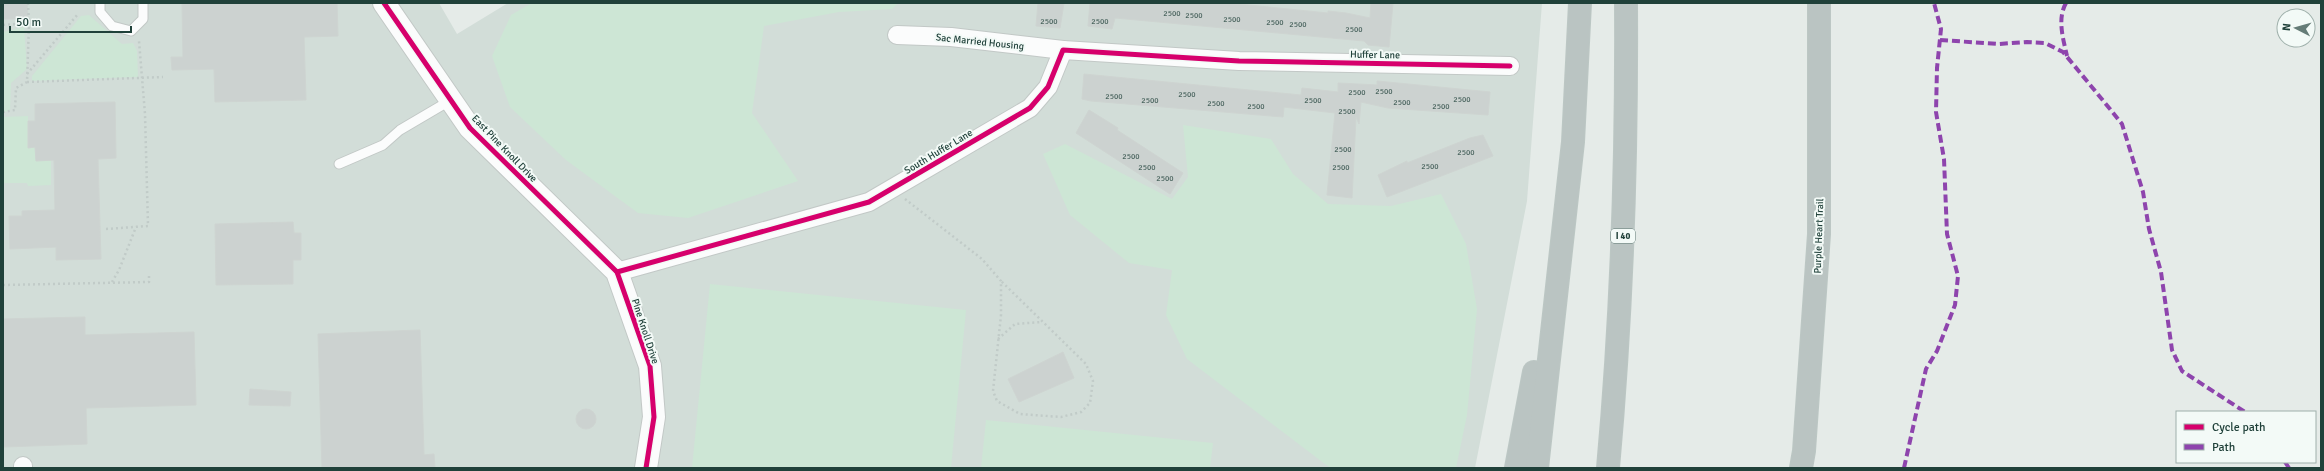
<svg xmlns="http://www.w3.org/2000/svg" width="2324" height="471" font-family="Signika,sans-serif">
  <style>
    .built { fill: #d2ddd8 }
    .green { fill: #cde6d5 }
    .building { fill: #ccd2d0; stroke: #ced4d1 }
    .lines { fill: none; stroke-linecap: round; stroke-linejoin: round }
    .service-casing { stroke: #c2c8c6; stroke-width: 11 }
    .minor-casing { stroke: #c2c8c6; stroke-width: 20 }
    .tertiary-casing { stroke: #c2c8c6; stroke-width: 24 }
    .motorway-casing { stroke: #bcc7c4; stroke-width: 24 }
    .path { stroke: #c1cbc8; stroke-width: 2.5; stroke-dasharray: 2 3; stroke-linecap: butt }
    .service { stroke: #fbfcfc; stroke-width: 9 }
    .minor { stroke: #fbfcfc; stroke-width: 18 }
    .tertiary { stroke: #fbfcfc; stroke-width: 22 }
    .motorway { stroke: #bac4c2; stroke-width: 22 }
    .quiet { stroke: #8e44ad; stroke-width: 4; stroke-dasharray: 8 4; stroke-linecap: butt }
    .cycleway-casing { stroke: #f3faf7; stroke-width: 8 }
    .cycleway { stroke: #d6006c; stroke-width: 5 }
    .labels { text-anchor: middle; stroke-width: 4; stroke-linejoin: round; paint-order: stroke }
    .number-label { font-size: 8px; fill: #4c6660 }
    .shield { fill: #f3faf7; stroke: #5f7873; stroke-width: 1 }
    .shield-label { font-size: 9px; font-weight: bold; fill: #20413a }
    .street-label { font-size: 10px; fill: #20413a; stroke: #f3faf7 }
  </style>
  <rect width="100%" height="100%" fill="#e5ebe8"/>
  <path class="built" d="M3,3H439L457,34L508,3H1542L1527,201L1475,468H3Z"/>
  <g class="green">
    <path d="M532,3H898L892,9L839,12L764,26L752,113L798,181L688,218L638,213L566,160L510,107L492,56L511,15Z"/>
    <path d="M89,15L122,44L133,43L137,51L138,77L32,81V76L81,16Z"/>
    <path d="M24,27L27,69L11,83L10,111L3,112V32Z"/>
    <path d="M28,116V147H35L36,161L51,160V185L28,186L27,183H3V117Z"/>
    <path d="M1183,125L1271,139L1293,174L1328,204L1391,206L1441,194L1466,244L1477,309L1467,415L1456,468H1331L1325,464L1187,359L1166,315L1172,270L1129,263L1070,215L1043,154L1065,144L1172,199L1188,177Z"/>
    <path d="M710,284L966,310L951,468H692Z"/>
    <path d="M986,420L1213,443L1210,468H981Z"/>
  </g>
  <g class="building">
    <path d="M3,3H27L28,19H3Z"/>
    <path d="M182,3H337L338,36L304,37L306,100L215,102L214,69L172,70L171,57H183Z"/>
    <path d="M1038,3H1064L1060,28L1036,26Z"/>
    <path d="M1090,3H1229L1328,13V11L1346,13L1370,18L1371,3H1393L1389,47L1368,45L1364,41L1115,18L1112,29L1088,26Z"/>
    <path d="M1084,74L1301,95L1302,88L1338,92V83L1377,85V81L1490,92L1488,115L1388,108L1361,102L1359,124L1356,117L1352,198L1327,195L1335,113L1284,107L1283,117L1091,101L1082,99Z"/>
    <path d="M115,102L116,158L98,159L101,259L56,260V247L10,249L9,216H22V211L55,210L54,160L36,161L35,147L28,148V121H35V104Z"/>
    <path d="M1089,110L1118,128L1117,130L1183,173L1170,194L1076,133Z"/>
    <path d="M1483,135L1493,156L1387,197L1378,175L1407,161V163L1470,138Z"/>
    <path d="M293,222L294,233H301V260H293V284L216,285L215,224Z"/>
    <path d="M85,317V335L194,332L196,405L86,408L87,444L3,447V319Z"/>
    <path d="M420,330L424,455L434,454L435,468H322L318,334Z"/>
    <path d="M1063,352L1074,378L1019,402L1008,379Z"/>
    <path d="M250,389L291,392L290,406L249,405Z"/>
    <circle cx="586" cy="419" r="10"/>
  </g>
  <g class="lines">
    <defs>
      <g id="service">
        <path d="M100,3V12L112,26L131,31L143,19V3"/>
        <path d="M339,164L383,145L400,130L451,100"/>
      </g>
      <g id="minor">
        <path d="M897,35L951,37L1063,50"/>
        <path d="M617,272L869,202L1030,108L1048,87L1063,50L1239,61L1510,66"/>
        <path d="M23,468V466"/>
      </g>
      <path id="tertiary" d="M384,3L470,128L617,272L650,366L654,417L646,468"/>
      <g id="motorway">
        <path d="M1516,468L1534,372"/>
        <path d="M1537,468L1573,142L1580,3"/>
        <path d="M1608,468C1622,313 1627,158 1626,3"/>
        <path d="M1801,468L1804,451L1819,234V3"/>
      </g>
    </defs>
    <use href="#service" class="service-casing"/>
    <use href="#minor" class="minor-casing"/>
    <use href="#tertiary" class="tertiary-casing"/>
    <use href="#motorway" class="motorway-casing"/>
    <g class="path">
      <path d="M28,3L29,23"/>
      <path d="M3,25L29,23L27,82L16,88L15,110L3,112"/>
      <path d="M27,74L78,14"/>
      <path d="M27,82L163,77"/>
      <path d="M905,199L982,259L1001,281V315L993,391L997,401L1020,414L1061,417L1081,412L1090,403L1093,381L1086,364L1001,281"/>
      <path d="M106,229L148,226L145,114L139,41"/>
      <path d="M112,282L119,270L136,227"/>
      <path d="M3,285L149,282V273"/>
      <path d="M998,339L1015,324L1041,322"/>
    </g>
    <use href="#service" class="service"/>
    <use href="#minor" class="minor"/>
    <use href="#tertiary" class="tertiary"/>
    <use href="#motorway" class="motorway"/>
    <g class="quiet">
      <path d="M2066,3C2057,19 2063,38 2067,56"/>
      <path d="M1940,40L1999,44L2027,42L2045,43L2063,52L2110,109L2122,124L2143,192L2149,229L2161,272L2172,350L2182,371L2245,412"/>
      <path d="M2285,462L2289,468"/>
      <path d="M1904,468L1926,369L1937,351L1955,305L1958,276L1947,234L1944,159L1936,112L1937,68L1941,29L1934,3"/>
    </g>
    <defs>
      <g id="cycleway">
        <path d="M384,3L470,128L617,272L650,366L654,417L646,468"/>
        <path d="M617,272L869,202L1030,108L1048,87L1063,50L1239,61L1510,66"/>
      </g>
    </defs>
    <use href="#cycleway" class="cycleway-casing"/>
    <use href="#cycleway" class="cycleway"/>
  </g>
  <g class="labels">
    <g class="number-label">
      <text x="1172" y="16">2500</text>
      <text x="1194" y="18">2500</text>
      <text x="1232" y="22">2500</text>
      <text x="1049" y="24">2500</text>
      <text x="1100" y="24">2500</text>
      <text x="1275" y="25">2500</text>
      <text x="1298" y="27">2500</text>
      <text x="1354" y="32">2500</text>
      <text x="1384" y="94">2500</text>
      <text x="1357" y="95">2500</text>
      <text x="1187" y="97">2500</text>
      <text x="1114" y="99">2500</text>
      <text x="1462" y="102">2500</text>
      <text x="1150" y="103">2500</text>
      <text x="1313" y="103">2500</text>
      <text x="1402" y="105">2500</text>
      <text x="1216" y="106">2500</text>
      <text x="1256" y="109">2500</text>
      <text x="1441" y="109">2500</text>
      <text x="1347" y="114">2500</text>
      <text x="1343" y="152">2500</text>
      <text x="1466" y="155">2500</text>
      <text x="1131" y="159">2500</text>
      <text x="1430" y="169">2500</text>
      <text x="1147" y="170">2500</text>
      <text x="1341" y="170">2500</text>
      <text x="1165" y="181">2500</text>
    </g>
    <rect class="shield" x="1611" y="229" width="24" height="14" rx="3"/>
    <g class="shield-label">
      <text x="1623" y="239">I 40</text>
    </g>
    <g class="street-label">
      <text transform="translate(980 41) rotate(6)" y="4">Sac Married Housing</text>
      <text transform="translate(1375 54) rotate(1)" y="4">Huffer Lane</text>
      <text transform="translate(505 148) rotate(46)" y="4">East Pine Knoll Drive</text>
      <text transform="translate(938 151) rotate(-31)" y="4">South Huffer Lane</text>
      <text transform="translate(1818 236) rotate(-88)" y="4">Purple Heart Trail</text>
      <text transform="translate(646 331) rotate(72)" y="4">Pine Knoll Drive</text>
    </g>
  </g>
  <rect width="2324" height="471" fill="none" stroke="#20413a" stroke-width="8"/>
  <rect x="2176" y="411" width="140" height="52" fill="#f3faf7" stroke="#9fb0ab"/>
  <rect x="2184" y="424" width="20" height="6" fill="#d6006c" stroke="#9fb0ab"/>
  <text x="2212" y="431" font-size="12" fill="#20413a">Cycle path</text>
  <rect x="2184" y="444" width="20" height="6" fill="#8e44ad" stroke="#9fb0ab"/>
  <text x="2212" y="451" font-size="12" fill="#20413a">Path</text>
  <g transform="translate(2296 28) rotate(276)"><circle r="19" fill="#f3faf7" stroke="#9fb0ab"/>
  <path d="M0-3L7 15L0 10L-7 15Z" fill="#657c77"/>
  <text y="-6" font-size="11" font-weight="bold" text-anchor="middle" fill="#20413a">N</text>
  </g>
  <path d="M10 26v6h121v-6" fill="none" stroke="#20413a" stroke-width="2"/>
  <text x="16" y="26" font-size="12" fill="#20413a" stroke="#f3faf7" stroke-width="3" paint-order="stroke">50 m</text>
</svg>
